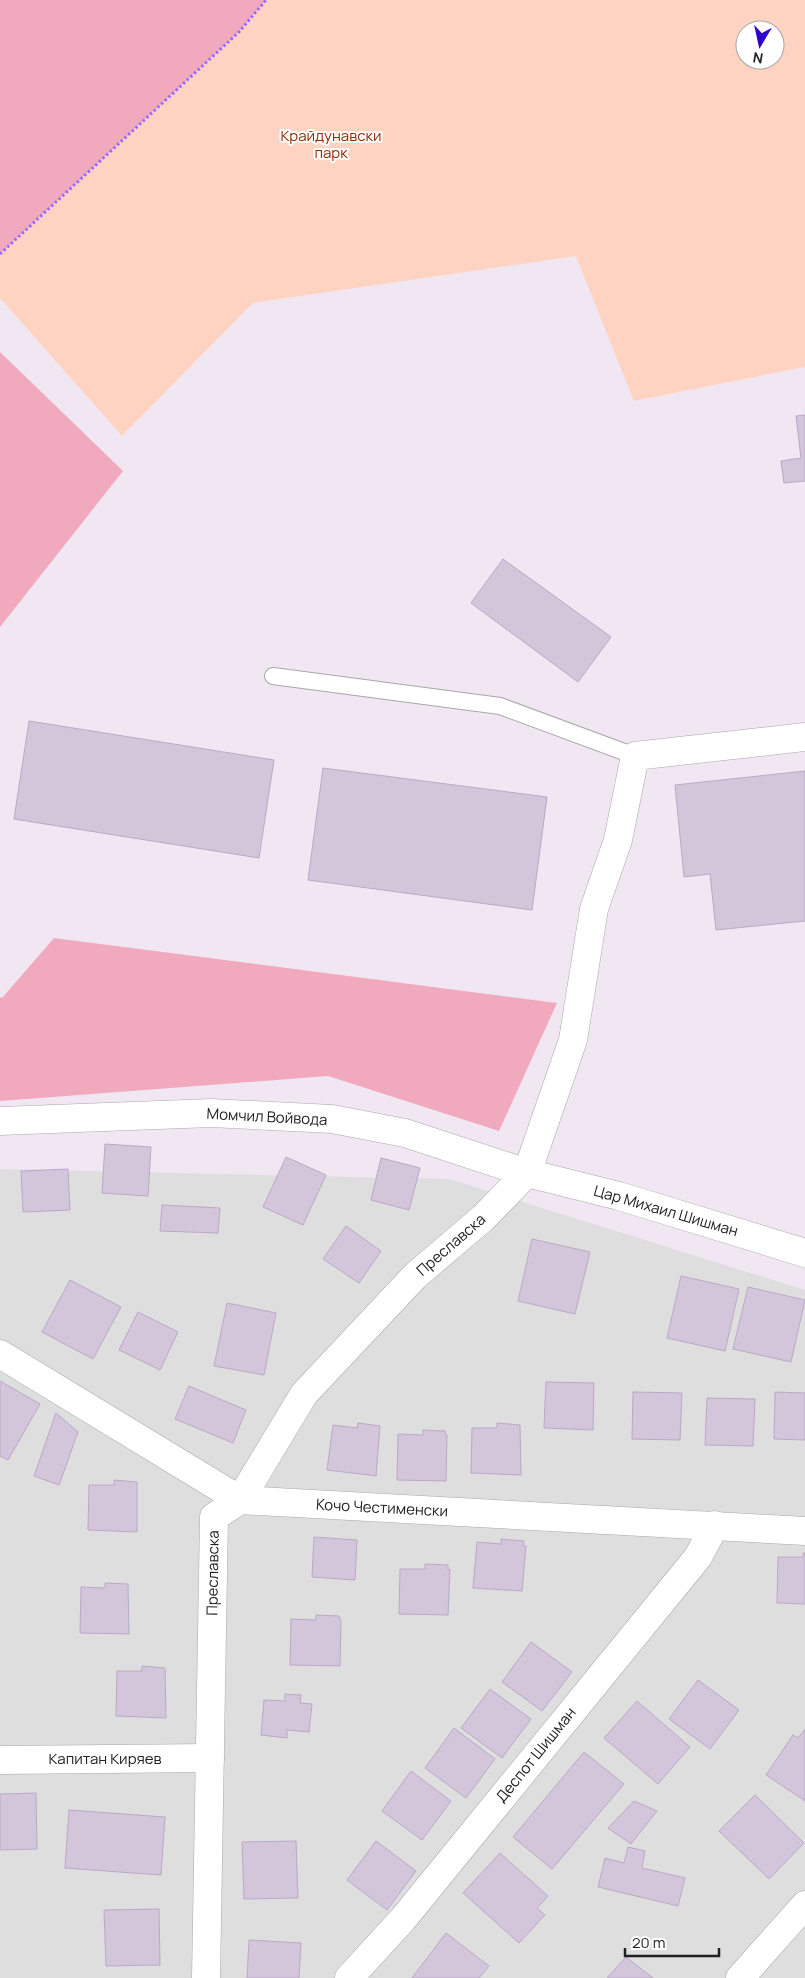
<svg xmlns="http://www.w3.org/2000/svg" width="805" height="1978" font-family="Manrope,sans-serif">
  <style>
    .residential { fill: #dededf }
    .grass { fill: #f0a9bd }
    .park { fill: #ffd3c1; fill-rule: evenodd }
    .building { fill: #d3c6da; stroke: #bba8c6 }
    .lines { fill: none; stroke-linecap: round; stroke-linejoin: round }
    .lane-casing { stroke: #a8a8a8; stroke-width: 18 }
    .street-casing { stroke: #a8a8a8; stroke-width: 29 }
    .path { stroke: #9a6bff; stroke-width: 3; stroke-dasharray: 2.5 2.5; stroke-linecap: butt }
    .lane { stroke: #fff; stroke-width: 16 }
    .street { stroke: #fff; stroke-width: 28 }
    .labels { text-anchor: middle; stroke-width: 4; stroke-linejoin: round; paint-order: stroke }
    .park-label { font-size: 15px; fill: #8e2a00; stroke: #fff }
    .street-label { font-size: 15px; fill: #212121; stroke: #fff }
  </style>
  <rect width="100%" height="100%" fill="#f1e7f2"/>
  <path class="residential" d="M0,1169L450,1179L805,1290V1978H0Z"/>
  <g class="grass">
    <path d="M0,0H266L239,32L0,254Z"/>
    <path d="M0,352L123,471L0,627Z"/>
    <path d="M54,938L557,1003L499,1131L328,1076L0,1101V997L2,998Z"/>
  </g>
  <path class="park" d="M266,0H805V367L634,401L576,256L253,303L122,436L0,298V254L239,32ZM745,30H775V60H745Z"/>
  <g class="building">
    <path d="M805,415V481L784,483L781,461L801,458L796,416Z"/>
    <path d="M503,559L611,637L578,682L471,603Z"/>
    <path d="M29,721L274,760L259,858L14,819Z"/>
    <path d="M323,768L547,797L532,910L308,880Z"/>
    <path d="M805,771V921L716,930L710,874L684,877L675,785Z"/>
    <path d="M105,1144L151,1147L148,1196L102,1193Z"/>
    <path d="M286,1157L326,1175L303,1225L263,1207Z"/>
    <path d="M381,1158L420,1168L409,1210L371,1200Z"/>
    <path d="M68,1169L70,1210L23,1212L21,1171Z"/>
    <path d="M162,1205L220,1208L218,1233L160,1231Z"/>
    <path d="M346,1226L381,1251L359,1283L323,1259Z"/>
    <path d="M532,1239L590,1252L575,1314L518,1301Z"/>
    <path d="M681,1276L739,1289L725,1351L667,1338Z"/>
    <path d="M70,1280L121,1307L93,1359L42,1332Z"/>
    <path d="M748,1287L805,1300L791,1362L733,1349Z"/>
    <path d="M227,1303L276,1313L264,1375L214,1366Z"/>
    <path d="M138,1312L178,1332L160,1370L119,1350Z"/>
    <path d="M0,1381L40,1404L8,1460L0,1456Z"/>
    <path d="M546,1382L594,1383L593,1430L544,1428Z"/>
    <path d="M189,1386L246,1410L233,1443L175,1419Z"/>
    <path d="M633,1392L682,1393L680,1440L632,1439Z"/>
    <path d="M775,1392L805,1393V1440L774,1439Z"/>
    <path d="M707,1398L755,1399L753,1446L705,1445Z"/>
    <path d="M56,1413L78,1432L59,1485L34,1476Z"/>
    <path d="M358,1423L380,1426L376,1476L327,1470L333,1425L357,1428Z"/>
    <path d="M497,1423L520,1425L521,1475L471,1473L472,1428H497Z"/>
    <path d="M423,1430L445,1431L446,1436L447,1435L446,1481L397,1480L398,1434L423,1435Z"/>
    <path d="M114,1480L137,1482V1532L88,1530L89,1485H114Z"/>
    <path d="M314,1537L357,1540L355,1580L312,1577Z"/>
    <path d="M501,1539L524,1541L523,1546H526L522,1591L473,1588L477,1542L501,1544Z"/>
    <path d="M803,1553H805V1604L777,1603L778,1557H803Z"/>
    <path d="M425,1564L448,1565V1570L450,1569L448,1615L399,1614L400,1569H425Z"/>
    <path d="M105,1583L128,1584L129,1634L80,1633L81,1587L105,1588Z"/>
    <path d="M316,1615L339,1616L341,1621L340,1666L290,1665L291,1619L316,1620Z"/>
    <path d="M531,1642L572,1672L542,1711L502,1682Z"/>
    <path d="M142,1666L165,1668L166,1718L116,1716L117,1671H142Z"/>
    <path d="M698,1680L739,1710L710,1749L669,1719Z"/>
    <path d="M490,1689L531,1719L502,1758L461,1728Z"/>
    <path d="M285,1694L301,1695L300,1703L312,1704L309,1732L287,1730V1738L261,1735L264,1700L285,1701Z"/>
    <path d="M637,1701L690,1747L658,1784L604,1738Z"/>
    <path d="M454,1728L495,1759L466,1798L425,1768Z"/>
    <path d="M805,1729V1801L766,1775L793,1735L798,1738Z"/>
    <path d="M584,1752L624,1784L552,1869L513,1837Z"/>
    <path d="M411,1771L451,1801L422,1840L382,1811Z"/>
    <path d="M36,1793L37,1849L0,1850V1794Z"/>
    <path d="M755,1795L804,1843L769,1879L719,1831Z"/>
    <path d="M634,1801L657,1811L631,1844L608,1828Z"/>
    <path d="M69,1810L165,1817L161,1875L65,1868Z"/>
    <path d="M296,1841L298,1898L244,1899L242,1842Z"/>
    <path d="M376,1841L416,1871L387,1910L347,1880Z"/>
    <path d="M628,1847L645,1851L642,1868L685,1878L678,1906L598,1887L605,1858L624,1863Z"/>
    <path d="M500,1853L548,1896L537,1908L545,1915L519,1943L463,1893Z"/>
    <path d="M159,1909L160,1965L106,1966L104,1910Z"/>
    <path d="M446,1933L489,1966L479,1978H412Z"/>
    <path d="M249,1940L301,1943L299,1978H247Z"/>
    <path d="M626,1957L653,1978H607Z"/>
  </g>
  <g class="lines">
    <defs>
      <path id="lane" d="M273,676L500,706L635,756"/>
      <g id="street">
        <path d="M0,1121L211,1113L332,1119L405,1133L527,1173L619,1196L805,1253"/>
        <path d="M0,1354L240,1500L805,1531"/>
        <path d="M0,1760L210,1758"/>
        <path d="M206,1978L214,1517L240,1500L304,1394L415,1276L483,1218L527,1173L573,1040L594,909L618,840L635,756L805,737"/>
        <path d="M349,1978L403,1919L698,1557L715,1525"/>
        <path d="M740,1978L805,1905"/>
      </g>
    </defs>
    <use href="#lane" class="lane-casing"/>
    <use href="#street" class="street-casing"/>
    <path class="path" d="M0,254L239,32L266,0"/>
    <use href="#lane" class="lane"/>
    <use href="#street" class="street"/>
  </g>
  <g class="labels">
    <g class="park-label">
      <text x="331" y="141">Крайдунавски<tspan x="331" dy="17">парк</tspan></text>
    </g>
    <g class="street-label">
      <text transform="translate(267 1117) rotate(3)" y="5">Момчил Войвода</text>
      <text transform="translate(666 1211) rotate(16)" y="5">Цар Михаил Шишман</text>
      <text transform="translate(451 1245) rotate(-41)" y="5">Преславска</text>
      <text transform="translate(382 1508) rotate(3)" y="5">Кочо Честименски</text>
      <text transform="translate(213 1573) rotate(-89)" y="5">Преславска</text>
      <text transform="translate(536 1755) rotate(-51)" y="5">Деспот Шишман</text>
      <text x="105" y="1764">Капитан Киряев</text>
    </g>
  </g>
  <g transform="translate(760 45) rotate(189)"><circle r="24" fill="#ffffff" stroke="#a6a6a6"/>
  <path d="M0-4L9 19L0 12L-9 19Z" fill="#2d00d2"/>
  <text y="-8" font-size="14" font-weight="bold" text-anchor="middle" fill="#212121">N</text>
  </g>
  <path d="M625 1948v8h94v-8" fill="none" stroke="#212121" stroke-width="2.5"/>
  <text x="632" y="1948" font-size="15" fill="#212121" stroke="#ffffff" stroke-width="4" paint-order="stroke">20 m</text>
</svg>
